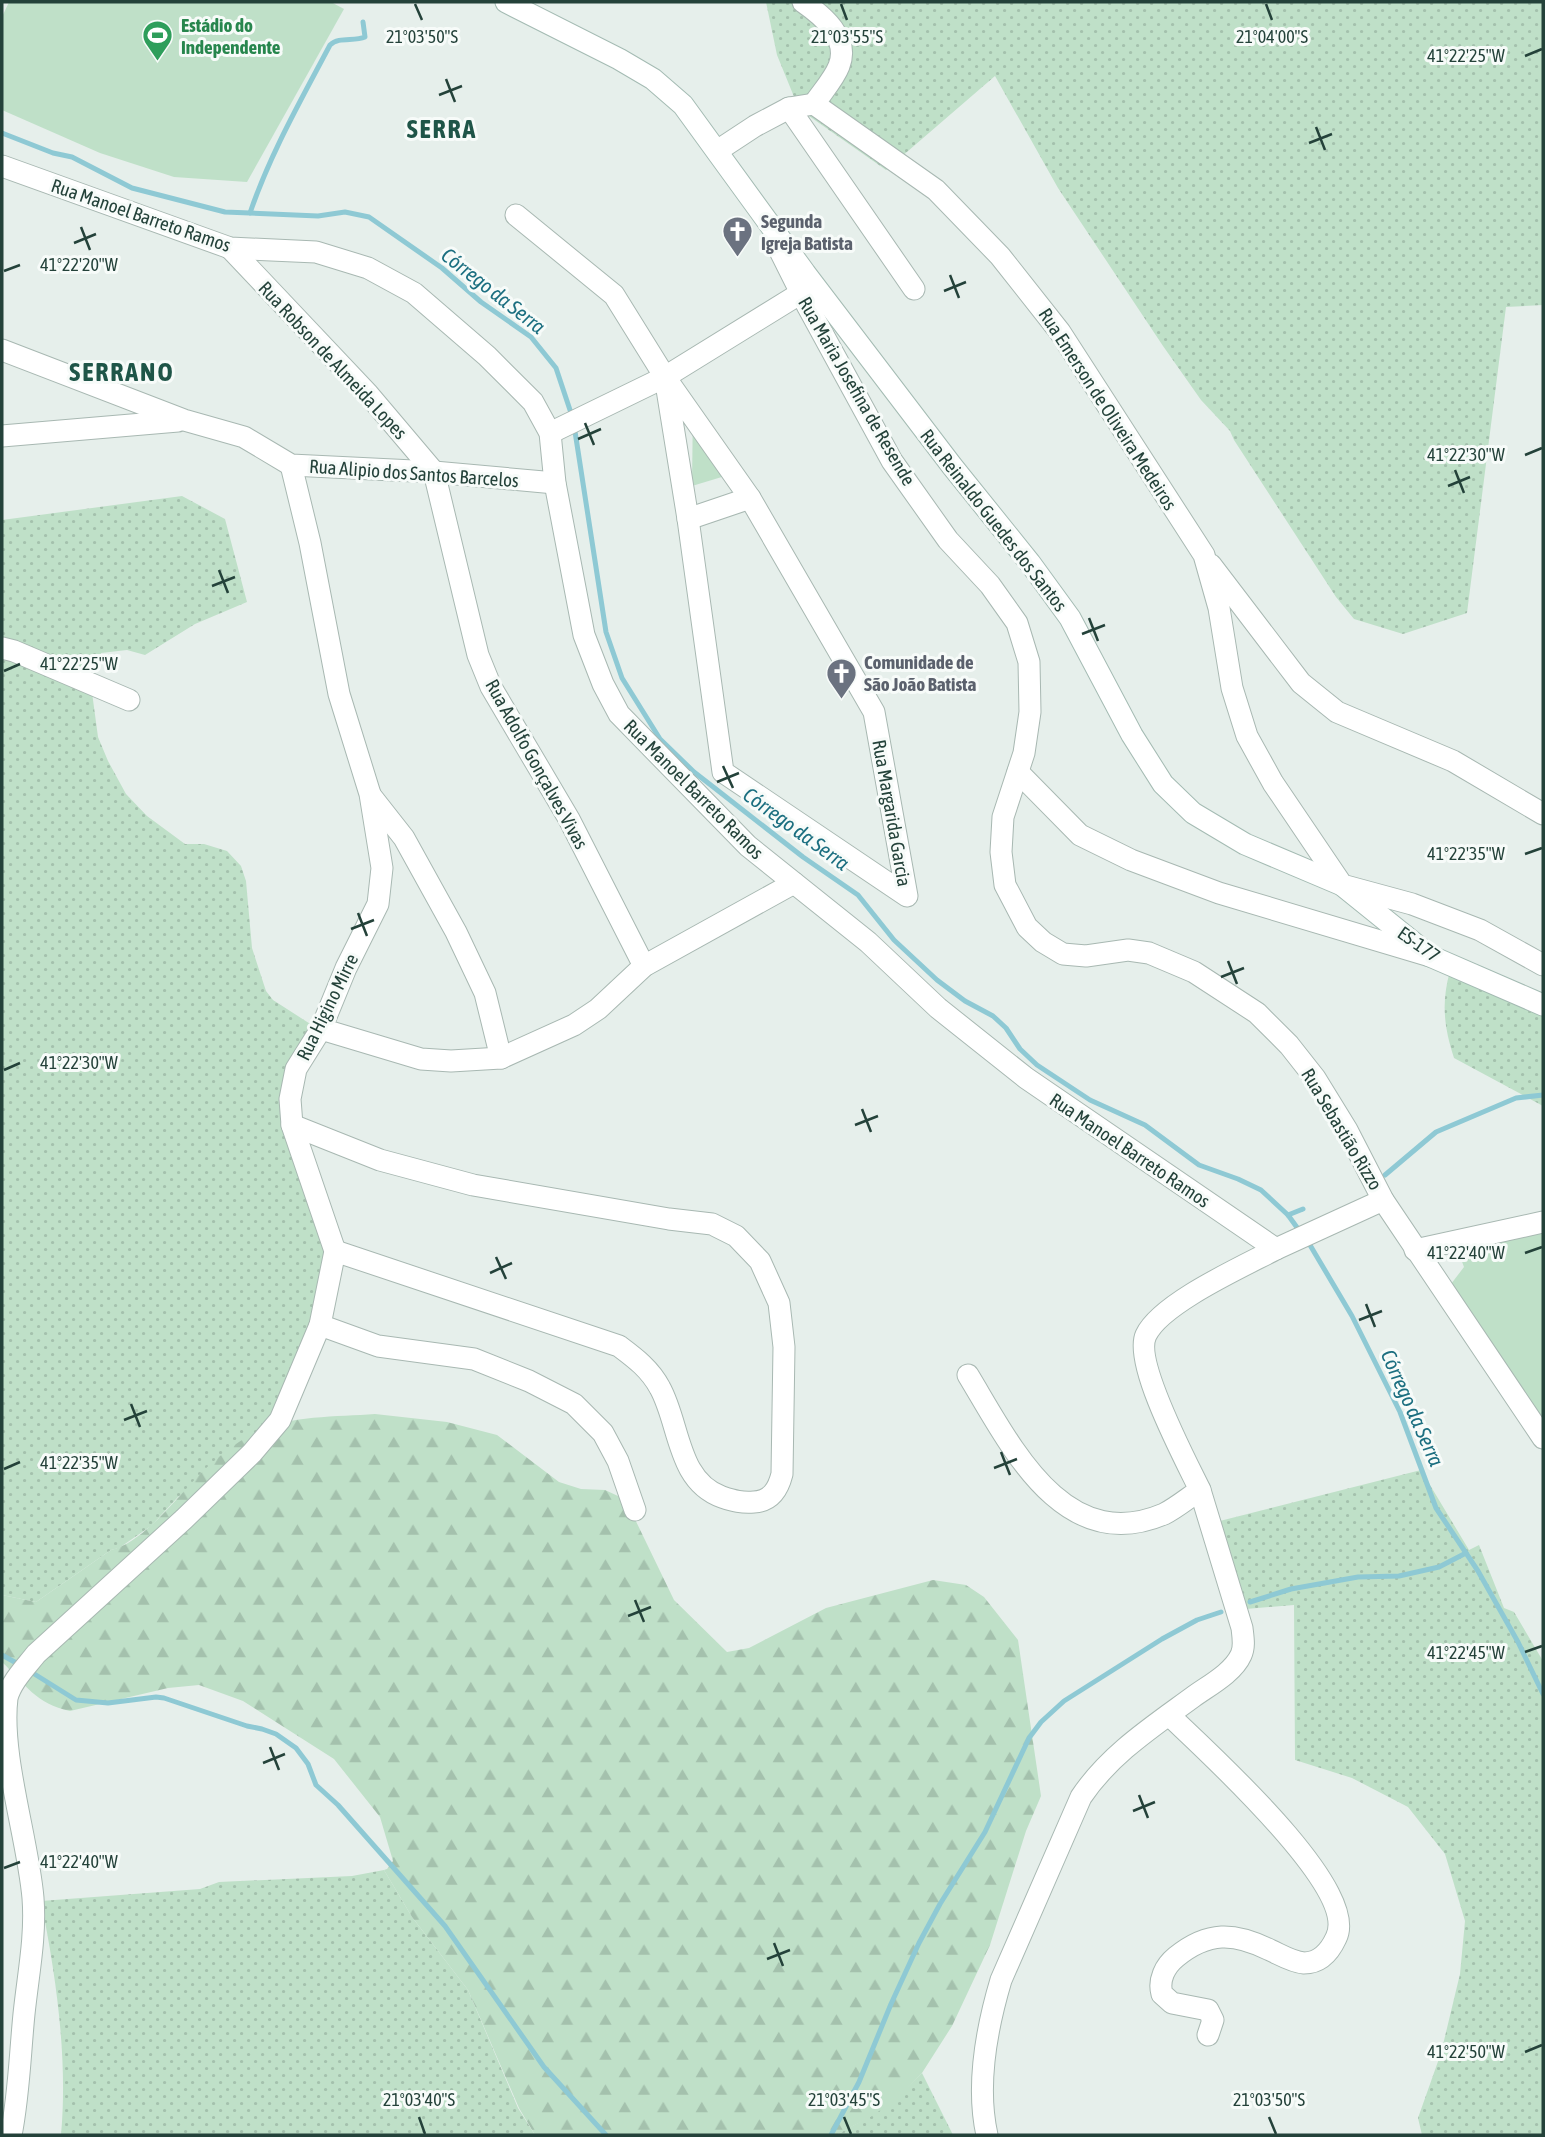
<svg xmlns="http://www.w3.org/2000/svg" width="1545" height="2137" font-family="'Asap Condensed',sans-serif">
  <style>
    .grass { fill: url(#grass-dots) }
    .forest { fill: url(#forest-firs) }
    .park { fill: #bfe0c8 }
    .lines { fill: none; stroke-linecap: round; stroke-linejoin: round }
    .stream { stroke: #8ec9d4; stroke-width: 5 }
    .minor-casing { stroke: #a8b8b2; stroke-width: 23 }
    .secondary-casing { stroke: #a4bbb3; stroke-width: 23 }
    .minor { stroke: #fff; stroke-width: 21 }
    .secondary { stroke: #fff; stroke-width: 21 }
    .ticks { fill: none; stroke: #24423a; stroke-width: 2.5 }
    .labels { text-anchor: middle; stroke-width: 6; stroke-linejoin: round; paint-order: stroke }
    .leisure-label { font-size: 19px; font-weight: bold; fill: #27864d; stroke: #f7fbf9; text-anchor: start }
    .street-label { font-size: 19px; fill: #24423a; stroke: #f7fbf9 }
    .worship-label { font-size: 19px; font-weight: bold; fill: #5b616d; stroke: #f7fbf9; text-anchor: start }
    .water-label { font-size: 21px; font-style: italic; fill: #1c6f80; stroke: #f7fbf9 }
    .district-label { font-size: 26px; font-weight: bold; letter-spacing: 2px; fill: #1f5548; stroke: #f7fbf9 }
    .ticks-label { font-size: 18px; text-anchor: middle; fill: #24423a; stroke: #f7fbf9; stroke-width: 6; stroke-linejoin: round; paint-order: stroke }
  </style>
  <defs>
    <pattern id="grass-dots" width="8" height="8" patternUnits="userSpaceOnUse" patternTransform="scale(1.75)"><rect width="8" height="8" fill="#bfe0c8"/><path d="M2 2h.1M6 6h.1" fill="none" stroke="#a4c1ad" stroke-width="1.8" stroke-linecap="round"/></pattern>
    <pattern id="forest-firs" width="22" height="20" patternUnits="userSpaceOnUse" patternTransform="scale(1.75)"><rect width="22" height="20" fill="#bfe0c8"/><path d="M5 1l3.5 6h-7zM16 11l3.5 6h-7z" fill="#a4c1ad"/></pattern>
  </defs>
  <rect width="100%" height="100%" fill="#e6efeb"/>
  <g class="grass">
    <path d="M766,2H1543V305L1506,307L1467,613L1403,634L1354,619L1336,597L1234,440L1230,431L1201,400L1163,346L1058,188L995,76L886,170L799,109L777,55Z"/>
    <path d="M182,496L225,519L247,602L195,624L145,655L127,650L101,653L91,685L98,737L108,761L126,794L147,816L185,844H204L227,851L241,866L246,881L252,948L266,991L273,1000L315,1027L282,1097L331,1251L314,1315L276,1426L178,1497L151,1526L119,1548L111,1550L36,1602L2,1595V520Z"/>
    <path d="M1450,971L1543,998V1106L1454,1058C1444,1027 1441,1003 1450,971Z"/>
    <path d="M1421,1470L1469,1550L1479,1545L1504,1608L1514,1612L1543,1661V2135H1422L1418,2118L1441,2053L1460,1974L1465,1921L1445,1854L1408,1807L1352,1778L1295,1760L1294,1605L1234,1610L1208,1524Z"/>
    <path d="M384,1870L412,1917L468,1990L518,2108L535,2135H61C68,2058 56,1976 41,1901L200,1889L219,1882L352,1876Z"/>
    <path d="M922,2073L953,2135H836C872,2116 894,2102 922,2073Z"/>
  </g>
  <path class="forest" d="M375,1414L447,1422L497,1435L559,1482L581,1489L605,1490L618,1496L631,1511L674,1600L727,1652L749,1648L826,1608L933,1580L966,1585L984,1597L1018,1640L1041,1796L1026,1831L990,1945L952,2026L922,2073L899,2097L872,2116L836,2135H535L519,2108L468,1990L412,1917L384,1870L387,1869L393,1861L380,1817L334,1759L243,1701L199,1685L168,1688L70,1711C36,1704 25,1684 2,1662V1595L36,1602L111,1550C145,1542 180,1493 205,1469C218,1457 236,1443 252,1434C286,1415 337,1417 375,1414Z"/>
  <g class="park">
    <path d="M9,2H331L344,9L247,182L174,177L100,153L2,110V17Z"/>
    <path d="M693,403L735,473L692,486Z"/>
    <path d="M1543,1212V1421L1451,1284L1464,1267L1451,1232Z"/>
  </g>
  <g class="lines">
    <g class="stream">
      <path d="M2,133L53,153L72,157L132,188L225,212L318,216L345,212L369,217L442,268L481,302L531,337L556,368L572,416"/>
      <path d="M250,213C270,154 301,100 330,45C339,36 354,42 365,37L363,22"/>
      <path d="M574,425L606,632L622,678L660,739L694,772L721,793L803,857L858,895L894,940L937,980L965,1001L993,1016L1006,1028L1020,1049L1037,1065L1090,1100L1145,1125L1199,1165L1238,1179L1261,1190L1288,1215L1301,1233"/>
      <path d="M1385,1175L1436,1132L1516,1098L1543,1095"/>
      <path d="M1288,1215L1303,1209"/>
      <path d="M1307,1240L1352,1316L1400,1412L1436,1508L1478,1571L1518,1642L1543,1694"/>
      <path d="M1250,1602L1291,1589L1358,1577L1399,1576L1439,1567L1466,1553"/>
      <path d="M2,1655L20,1665"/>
      <path d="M28,1670L76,1700L108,1703L156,1697L164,1698L247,1726L262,1729L276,1734L296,1748L308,1764L316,1785L338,1805L445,1926L544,2067L606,2135"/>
      <path d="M831,2135L859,2082L891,2004L919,1943L940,1904L985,1832L1029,1738L1041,1722L1064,1701L1162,1639L1197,1620L1221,1612"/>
    </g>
    <defs>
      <g id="minor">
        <path d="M803,2C823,16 850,38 839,66C834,79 822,92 814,104"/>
        <path d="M789,108L914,289"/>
        <path d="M717,151L755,126L789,108L814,104L936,190L1000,256L1060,332L1204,555L1219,608L1232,688L1247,736L1273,783L1342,885L1412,904L1480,930L1543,965"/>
        <path d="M2,166L230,248L316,252L368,268L414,293L487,356L533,402L550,433L555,483L584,635L603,684L619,714L748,846L868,942L938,1008L1026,1078L1276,1249L1383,1200"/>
        <path d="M516,215L614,295L665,377L750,498L874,712L907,896L723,772L688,519L665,377"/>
        <path d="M776,243L808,307L892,461L948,540L990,585L1017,623L1029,662L1030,712L1024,753L1003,817L1001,852L1005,885L1027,927L1043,942L1063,954L1086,956L1128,950L1149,953L1194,972L1257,1013L1289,1045L1315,1078L1347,1130L1383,1200L1543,1438"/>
        <path d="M230,248L368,394L434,472L478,655L491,687L569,819L644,966"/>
        <path d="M2,350L184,420L244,437L291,465L434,472L555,483"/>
        <path d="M550,433L665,377L801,293"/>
        <path d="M2,436L178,421"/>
        <path d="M688,519L750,498"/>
        <path d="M1211,565L1301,683L1337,712L1453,761L1543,814"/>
        <path d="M2,648L14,651L129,700"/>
        <path d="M1018,772L1080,835L1131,860L1219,893L1430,956"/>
        <path d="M371,796L404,838L456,932L485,993L501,1058"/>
        <path d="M321,1029L421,1059L451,1061L501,1058L574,1025L598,1009L644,966L794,883"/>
        <path d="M292,1125L380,1160L473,1185L669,1219L712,1224L736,1236L760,1261L779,1303L784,1347L782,1474C778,1490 771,1501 754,1502C742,1503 734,1501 722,1497C677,1481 680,1424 660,1388C650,1369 635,1358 619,1346L335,1251"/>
        <path d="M1415,1250L1543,1222"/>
        <path d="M320,1325L378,1346L474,1359L529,1381L574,1404L603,1433L618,1461L635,1510"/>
        <path d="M968,1375C1010,1444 1063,1557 1164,1514C1176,1508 1188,1498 1200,1490C1186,1461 1133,1362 1146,1335C1161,1303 1244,1266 1276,1249"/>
        <path d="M1169,1715C1204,1749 1361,1889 1336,1938C1330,1951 1320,1963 1304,1963C1292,1962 1281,1955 1270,1950C1234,1932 1208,1931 1176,1957C1165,1966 1158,1980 1162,1994L1172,2003L1208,2010L1213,2020L1208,2035"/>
        <path d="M11,2135C19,2095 20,2054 24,2014C28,1975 36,1937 33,1898C28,1839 0,1755 7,1698C11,1682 25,1668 36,1654L184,1519L252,1453L280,1420L320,1325L335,1251L292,1125L290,1099L296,1069L321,1029L346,968L378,904L382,868L370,794L339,694L310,543L291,465"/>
        <path d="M987,2135C976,2086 987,2027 1001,1980L1081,1797C1109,1755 1152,1727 1193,1697C1208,1686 1233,1673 1241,1655C1245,1647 1243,1637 1242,1628L1200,1490"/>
      </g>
      <path id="secondary" d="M506,2L619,59L653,79L683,105L805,273L952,466L1030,563L1070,618L1132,735L1163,784L1193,813L1245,844L1342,885L1430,956L1543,1005"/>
    </defs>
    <use href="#minor" class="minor-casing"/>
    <use href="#secondary" class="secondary-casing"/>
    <use href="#minor" class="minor"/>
    <use href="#secondary" class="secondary"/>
  </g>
  <path class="ticks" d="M415,4L422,20M841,4L847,20M1266,4L1272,20M1525,56L1542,49M446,79L455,102M439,95L462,86M1316,127L1325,150M1309,143L1332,134M81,227L90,250M74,243L96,234M4,271L20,265M950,275L959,298M944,291L966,282M585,423L594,445M578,439L601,429M1525,455L1542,448M1455,470L1464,493M1448,486L1470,477M219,570L228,593M212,586L235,577M1089,618L1098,641M1082,634L1105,625M4,671L20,664M723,766L733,788M717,782L739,773M1525,854L1542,848M358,913L367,936M351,929L374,920M1228,961L1237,984M1221,977L1244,968M4,1070L20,1063M862,1109L871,1132M855,1125L878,1116M1525,1253L1542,1247M496,1257L506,1279M490,1273L512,1263M1366,1304L1375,1327M1359,1320L1382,1311M131,1404L140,1427M124,1420L147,1411M1001,1452L1010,1475M994,1468L1017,1459M4,1469L20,1462M635,1600L644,1622M628,1616L651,1607M1525,1652L1542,1646M270,1747L279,1770M263,1763L285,1754M1139,1795L1148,1818M1133,1811L1155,1802M4,1868L20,1862M774,1943L783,1966M767,1959L790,1950M1525,2052L1542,2045M419,2117L425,2134M844,2117L851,2134M1269,2117L1276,2134"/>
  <defs>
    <symbol id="stadium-pin" viewBox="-11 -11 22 30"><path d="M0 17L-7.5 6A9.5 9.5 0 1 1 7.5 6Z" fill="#2e9e5b" stroke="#f7fbf9"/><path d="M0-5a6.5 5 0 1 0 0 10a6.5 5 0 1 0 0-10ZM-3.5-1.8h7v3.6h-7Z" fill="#fff"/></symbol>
    <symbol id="church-pin" viewBox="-11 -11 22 30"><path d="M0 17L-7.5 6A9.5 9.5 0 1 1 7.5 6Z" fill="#6b7280" stroke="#f7fbf9"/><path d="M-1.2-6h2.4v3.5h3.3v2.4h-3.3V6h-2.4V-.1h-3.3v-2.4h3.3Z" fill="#fff"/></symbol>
  </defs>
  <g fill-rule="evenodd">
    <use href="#stadium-pin" x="140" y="18" width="35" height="47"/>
    <use href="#church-pin" x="720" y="214" width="35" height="47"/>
    <use href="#church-pin" x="824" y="656" width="35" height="47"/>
  </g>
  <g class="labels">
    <g class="leisure-label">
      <text x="181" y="32">Estádio do<tspan x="181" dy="22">Independente</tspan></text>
    </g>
    <g class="street-label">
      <text transform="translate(141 215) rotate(19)" y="7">Rua Manoel Barreto Ramos</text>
      <text transform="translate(333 360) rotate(47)" y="7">Rua Robson de Almeida Lopes</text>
      <text transform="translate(857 391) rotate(60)" y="7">Rua Maria Josefina de Resende</text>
      <text transform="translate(1108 409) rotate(57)" y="7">Rua Emerson de Oliveira Medeiros</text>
      <text transform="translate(414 473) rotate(4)" y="7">Rua Alipio dos Santos Barcelos</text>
      <text transform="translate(994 520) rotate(52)" y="7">Rua Reinaldo Guedes dos Santos</text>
      <text transform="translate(537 764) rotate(61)" y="7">Rua Adolfo Gonçalves Vivas</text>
      <text transform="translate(694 789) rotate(45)" y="7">Rua Manoel Barreto Ramos</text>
      <text transform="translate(892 813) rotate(80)" y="7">Rua Margarida Garcia</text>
      <text transform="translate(1419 944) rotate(35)" y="7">ES-177</text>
      <text transform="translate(327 1007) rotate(-64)" y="7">Rua Higino Mirre</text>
      <text transform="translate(1342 1129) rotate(59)" y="7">Rua Sebastião Rizzo</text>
      <text transform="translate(1130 1150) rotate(34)" y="7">Rua Manoel Barreto Ramos</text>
    </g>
    <g class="worship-label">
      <text x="761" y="228">Segunda<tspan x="761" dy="22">Igreja Batista</tspan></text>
      <text x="864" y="669">Comunidade de<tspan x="864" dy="22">São João Batista</tspan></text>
    </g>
    <g class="water-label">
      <text transform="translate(493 291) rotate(38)" y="7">Córrego da Serra</text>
      <text transform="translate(796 829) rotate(36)" y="7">Córrego da Serra</text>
      <text transform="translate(1412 1408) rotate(66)" y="7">Córrego da Serra</text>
    </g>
    <g class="district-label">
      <text x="442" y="138">SERRA</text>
      <text x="122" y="381">SERRANO</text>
    </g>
  </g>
  <g class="ticks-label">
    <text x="422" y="43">21°03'50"S</text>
    <text x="847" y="43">21°03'55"S</text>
    <text x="1272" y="43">21°04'00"S</text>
    <text x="1466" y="62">41°22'25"W</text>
    <text x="79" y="271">41°22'20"W</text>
    <text x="1466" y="461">41°22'30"W</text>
    <text x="79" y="670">41°22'25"W</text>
    <text x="1466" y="860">41°22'35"W</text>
    <text x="79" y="1069">41°22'30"W</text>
    <text x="1466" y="1259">41°22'40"W</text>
    <text x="79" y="1469">41°22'35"W</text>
    <text x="1466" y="1659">41°22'45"W</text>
    <text x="79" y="1868">41°22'40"W</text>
    <text x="1466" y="2058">41°22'50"W</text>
    <text x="419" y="2106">21°03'40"S</text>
    <text x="844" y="2106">21°03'45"S</text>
    <text x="1269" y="2106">21°03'50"S</text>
  </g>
  <rect width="1545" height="2137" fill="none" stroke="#24423a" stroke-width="7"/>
</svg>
